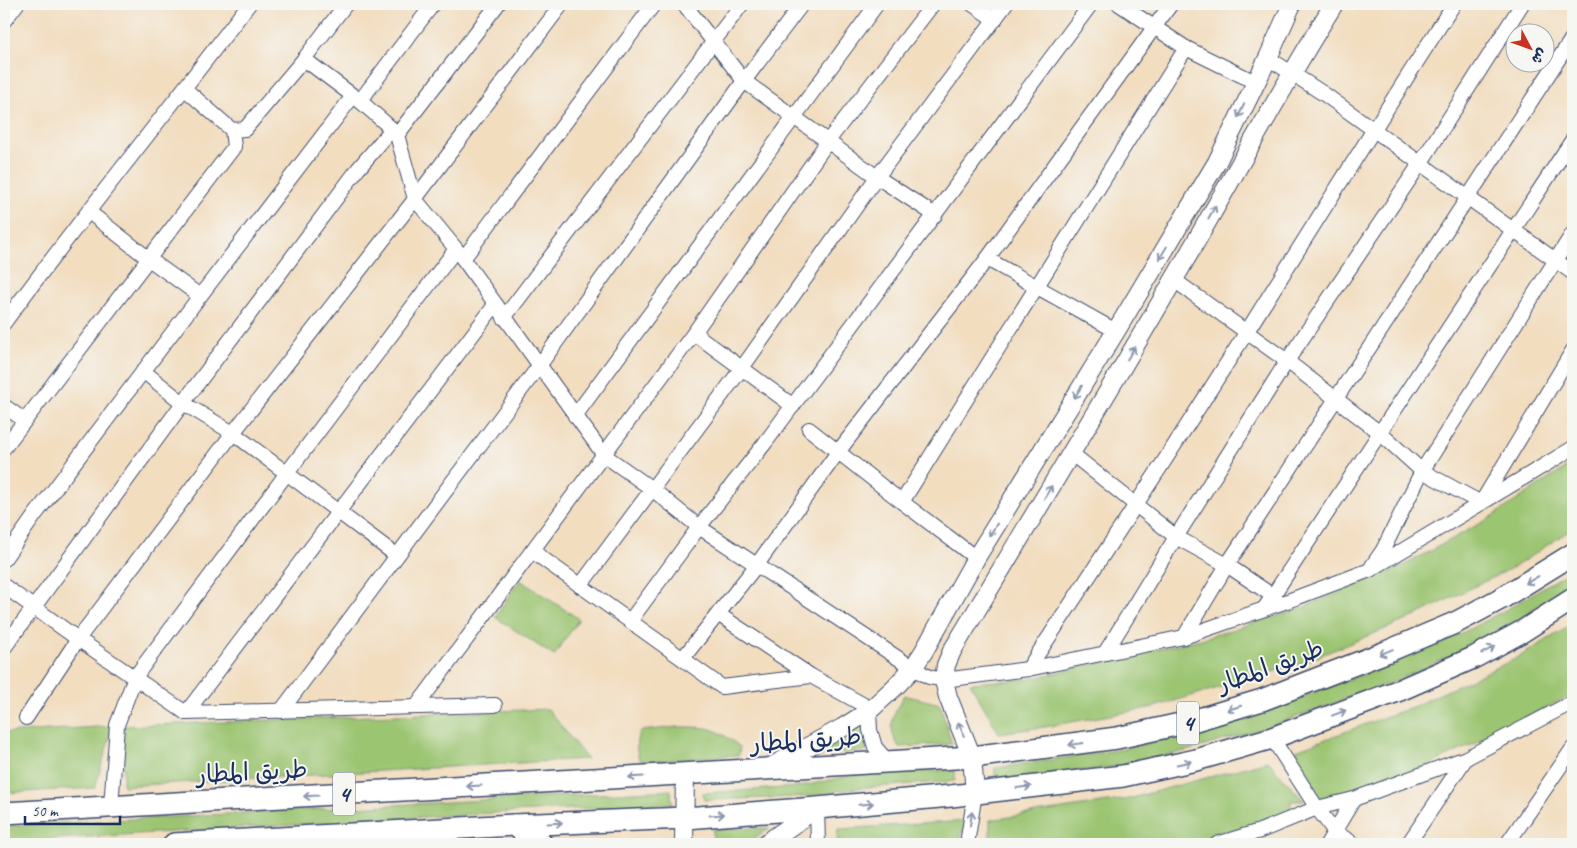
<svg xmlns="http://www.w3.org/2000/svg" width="1577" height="848" font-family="Caveat,'Playpen Sans Arabic',sans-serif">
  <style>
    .green { fill: #9cc572; stroke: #5c7a68 }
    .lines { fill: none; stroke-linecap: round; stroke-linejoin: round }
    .minor-casing { stroke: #3b496d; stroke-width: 16 }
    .major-casing { stroke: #3b496d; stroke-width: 20 }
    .highway-casing { stroke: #3b496d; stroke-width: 24 }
    .minor { stroke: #fff; stroke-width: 14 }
    .major { stroke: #fff; stroke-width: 18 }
    .highway { stroke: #fff; stroke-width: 21 }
    .oneway { stroke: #8d97ae }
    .labels { text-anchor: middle; stroke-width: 4; stroke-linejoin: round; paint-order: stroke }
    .shield { fill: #f6f6f2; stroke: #5d6b8a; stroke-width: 1 }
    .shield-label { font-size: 24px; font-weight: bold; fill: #1b2f5e }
    .street-label { font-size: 25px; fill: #1b2f5e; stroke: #f6f6f2 }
  </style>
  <rect width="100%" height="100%" fill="#f6f6f2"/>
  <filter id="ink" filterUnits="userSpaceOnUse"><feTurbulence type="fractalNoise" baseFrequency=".02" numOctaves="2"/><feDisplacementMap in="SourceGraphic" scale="10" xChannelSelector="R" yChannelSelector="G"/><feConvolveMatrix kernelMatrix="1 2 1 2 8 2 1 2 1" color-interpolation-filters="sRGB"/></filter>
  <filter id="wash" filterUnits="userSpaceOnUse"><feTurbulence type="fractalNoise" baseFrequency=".0096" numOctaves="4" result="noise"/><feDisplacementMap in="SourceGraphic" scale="20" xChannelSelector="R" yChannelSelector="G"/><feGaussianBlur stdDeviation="1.12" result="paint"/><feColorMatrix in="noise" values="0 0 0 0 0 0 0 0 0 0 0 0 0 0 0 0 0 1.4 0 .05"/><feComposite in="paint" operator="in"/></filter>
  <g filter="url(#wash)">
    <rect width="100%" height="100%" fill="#f2ddbf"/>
    <g class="green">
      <path d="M1573,463V528L1516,566L1407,620L1302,663L1154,707L1044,727L999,733L970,683L1029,679L1201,639L1299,609L1403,566L1490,518Z"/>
      <path d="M1573,569V579L1517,621L1468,648L1396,681L1269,727L1194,749L1121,766L995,781V768L1118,750L1191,733L1265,711L1391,664L1462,633L1509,608Z"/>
      <path d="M520,580L579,619L554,656L495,617Z"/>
      <path d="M1573,624V694L1510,727L1403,777L1320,801L1296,750L1412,707L1517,658Z"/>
      <path d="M904,695L940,704L952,744L899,747C886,726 893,715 904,695Z"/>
      <path d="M548,709L587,759L123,786L124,726Z"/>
      <path d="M864,719L863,737L868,751L816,754L815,752Z"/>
      <path d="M113,726L95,788L4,793V733Z"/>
      <path d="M677,727C709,727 714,726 740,747L739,755L646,762L639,759C636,749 635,739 641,731Z"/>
      <path d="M1268,761L1304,801H1291L1290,813L1208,840L1187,844H990V820L1128,799Z"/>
      <path d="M955,770V781L859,788L803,797L704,800L703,793L798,787L858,774Z"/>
      <path d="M671,790L672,804L474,814L4,842V826Z"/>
      <path d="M967,821L958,844L837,843L838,829Z"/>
      <path d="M770,828L746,844H713V829Z"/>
    </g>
  </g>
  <g filter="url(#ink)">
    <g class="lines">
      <defs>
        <g id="minor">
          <path d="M684,4L744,81L877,177L935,215"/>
          <path d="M972,4L995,20"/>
          <path d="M1119,4L1186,48L1255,82"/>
          <path d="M4,21L17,4"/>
          <path d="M1268,58L1324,94L1573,273"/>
          <path d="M304,59L360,101L392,129L397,135L415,199L456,249L604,455L652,489L699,527L913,668L929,677L944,680L1028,669L1184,637L1293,599L1370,570L1573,448"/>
          <path d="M185,89L232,130"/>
          <path d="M360,101L433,4"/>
          <path d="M397,135L498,4"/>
          <path d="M89,212L149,259L200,296"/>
          <path d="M463,259L654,4"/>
          <path d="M987,259L1116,331"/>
          <path d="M1174,280L1287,361L1380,433L1422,471L1481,503L1573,350"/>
          <path d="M504,318L742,4"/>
          <path d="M4,323C83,215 168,111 249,4"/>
          <path d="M694,333L793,406"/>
          <path d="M143,371L183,403L233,433L396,555"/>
          <path d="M4,406L24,420"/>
          <path d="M575,416L877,4"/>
          <path d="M809,429L902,502L976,558"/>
          <path d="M4,448L234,147L232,130L245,129L304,59L346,4"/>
          <path d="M1071,453L1176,537L1227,565L1273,596"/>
          <path d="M902,502L1186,48"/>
          <path d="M532,551L722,687L811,676"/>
          <path d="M4,559L35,515L200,296L353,96"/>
          <path d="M1372,566L1383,550L1422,471L1573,233"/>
          <path d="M4,586L78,639L186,713L495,705"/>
          <path d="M580,586L742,368L877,177L1006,4"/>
          <path d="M1264,609L1573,139"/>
          <path d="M718,614L811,676L862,704L869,711L870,730L875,747L888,762"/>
          <path d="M630,621L699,527L765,443L1091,4"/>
          <path d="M1184,637L1227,565L1573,37"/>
          <path d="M4,648L183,403L358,169L392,129"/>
          <path d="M1105,653L1176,537L1287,361L1420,164L1522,4"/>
          <path d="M683,658L756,566L838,452L987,259L1171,4"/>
          <path d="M1028,669C1102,557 1175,446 1246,333C1315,223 1384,112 1454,4"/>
          <path d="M416,707L694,333L828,141L933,4"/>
          <path d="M281,711L539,366L744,81L802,4"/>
          <path d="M186,713L495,305"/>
          <path d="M26,718L78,639L233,433L415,199L562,4"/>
          <path d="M1272,738L1317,808L1335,832L1354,844"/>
          <path d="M111,807L117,725L135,677L287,473L456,249"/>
          <path d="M817,808L818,844"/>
          <path d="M967,844L975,793"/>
          <path d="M1217,844L1260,831L1317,808L1354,799L1466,758L1573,702"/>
          <path d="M1327,844L1354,799"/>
          <path d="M1408,844L1466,758"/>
          <path d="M1507,844L1573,748"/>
        </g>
        <g id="major">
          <path d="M769,768L842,728L869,711L895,687L913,668L924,651L976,558L1116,331L1217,162L1268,58L1292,4"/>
          <path d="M975,793L972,757L948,697L944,680L946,665L952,651C1026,528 1101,405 1173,281C1227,189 1277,95 1334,4"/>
          <path d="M684,844L685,774"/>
          <path d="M765,844L817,808"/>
        </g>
        <g id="highway">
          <path d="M4,813L972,757L1117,738L1189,722L1262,700L1386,652L1457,622L1502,598L1573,554"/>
          <path d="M514,825L542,844"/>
          <path d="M174,844L514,825L685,818L817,808L951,796L1123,776L1196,760L1272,738L1400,690L1473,658L1523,631L1573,599"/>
        </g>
      </defs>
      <use href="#minor" class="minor-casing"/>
      <use href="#major" class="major-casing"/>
      <use href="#highway" class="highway-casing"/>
      <use href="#minor" class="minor"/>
      <use href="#major" class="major"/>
      <use href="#highway" class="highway"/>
    </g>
    <defs><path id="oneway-shaft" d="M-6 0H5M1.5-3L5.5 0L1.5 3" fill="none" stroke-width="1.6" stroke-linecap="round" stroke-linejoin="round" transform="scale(1.25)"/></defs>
    <g class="oneway">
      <use href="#oneway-shaft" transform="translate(1241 111) rotate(115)"/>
      <use href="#oneway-shaft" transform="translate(1212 212) rotate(-61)"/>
      <use href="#oneway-shaft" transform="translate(1163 253) rotate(121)"/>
      <use href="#oneway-shaft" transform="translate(1131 353) rotate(-59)"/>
      <use href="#oneway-shaft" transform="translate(1078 392) rotate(122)"/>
      <use href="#oneway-shaft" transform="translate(1048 492) rotate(-59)"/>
      <use href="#oneway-shaft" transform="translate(993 530) rotate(122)"/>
      <use href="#oneway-shaft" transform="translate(1532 580) rotate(149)"/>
      <use href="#oneway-shaft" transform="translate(1488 650) rotate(-28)"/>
      <use href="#oneway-shaft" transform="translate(1386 652) rotate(158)"/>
      <use href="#oneway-shaft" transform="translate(1234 708) rotate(163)"/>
      <use href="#oneway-shaft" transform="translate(1339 713) rotate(-21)"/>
      <use href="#oneway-shaft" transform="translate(961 729) rotate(-112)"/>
      <use href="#oneway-shaft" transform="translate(1076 744) rotate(172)"/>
      <use href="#oneway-shaft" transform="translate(1184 763) rotate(-12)"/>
      <use href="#oneway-shaft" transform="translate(636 777) rotate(177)"/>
      <use href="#oneway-shaft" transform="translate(474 786) rotate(177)"/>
      <use href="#oneway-shaft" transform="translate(1024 787) rotate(-7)"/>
      <use href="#oneway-shaft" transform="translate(311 796) rotate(177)"/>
      <use href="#oneway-shaft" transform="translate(866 804) rotate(-5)"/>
      <use href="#oneway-shaft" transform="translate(717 815) rotate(-4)"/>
      <use href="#oneway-shaft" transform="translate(971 819) rotate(-81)"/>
      <use href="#oneway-shaft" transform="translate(555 823) rotate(-3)"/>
    </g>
  </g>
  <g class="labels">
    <g class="shield">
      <rect x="1177" y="701.5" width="22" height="43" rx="4"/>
      <rect x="333" y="772.5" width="22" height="43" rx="4"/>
    </g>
    <g class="shield-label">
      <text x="1188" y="731">4</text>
      <text x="344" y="802">4</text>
    </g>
    <g class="street-label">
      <text transform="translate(1270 665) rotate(-20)" y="9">طريق المطار</text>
      <text transform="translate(806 739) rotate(-4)" y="9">طريق المطار</text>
      <text transform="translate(252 771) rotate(-3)" y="9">طريق المطار</text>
    </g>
  </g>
  <rect width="1577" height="848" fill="none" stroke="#f6f6f2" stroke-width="20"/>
  <g transform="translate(1530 48) rotate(131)"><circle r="24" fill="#f6f6f2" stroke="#9ea6b7"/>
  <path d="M0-4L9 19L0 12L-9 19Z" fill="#c8321e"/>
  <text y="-8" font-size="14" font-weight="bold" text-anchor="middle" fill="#1b2f5e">ش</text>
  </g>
  <path d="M25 816v8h95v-8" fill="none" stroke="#1b2f5e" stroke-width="2.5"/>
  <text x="32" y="816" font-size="15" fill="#1b2f5e" stroke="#f6f6f2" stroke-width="4" paint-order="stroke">50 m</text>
</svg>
